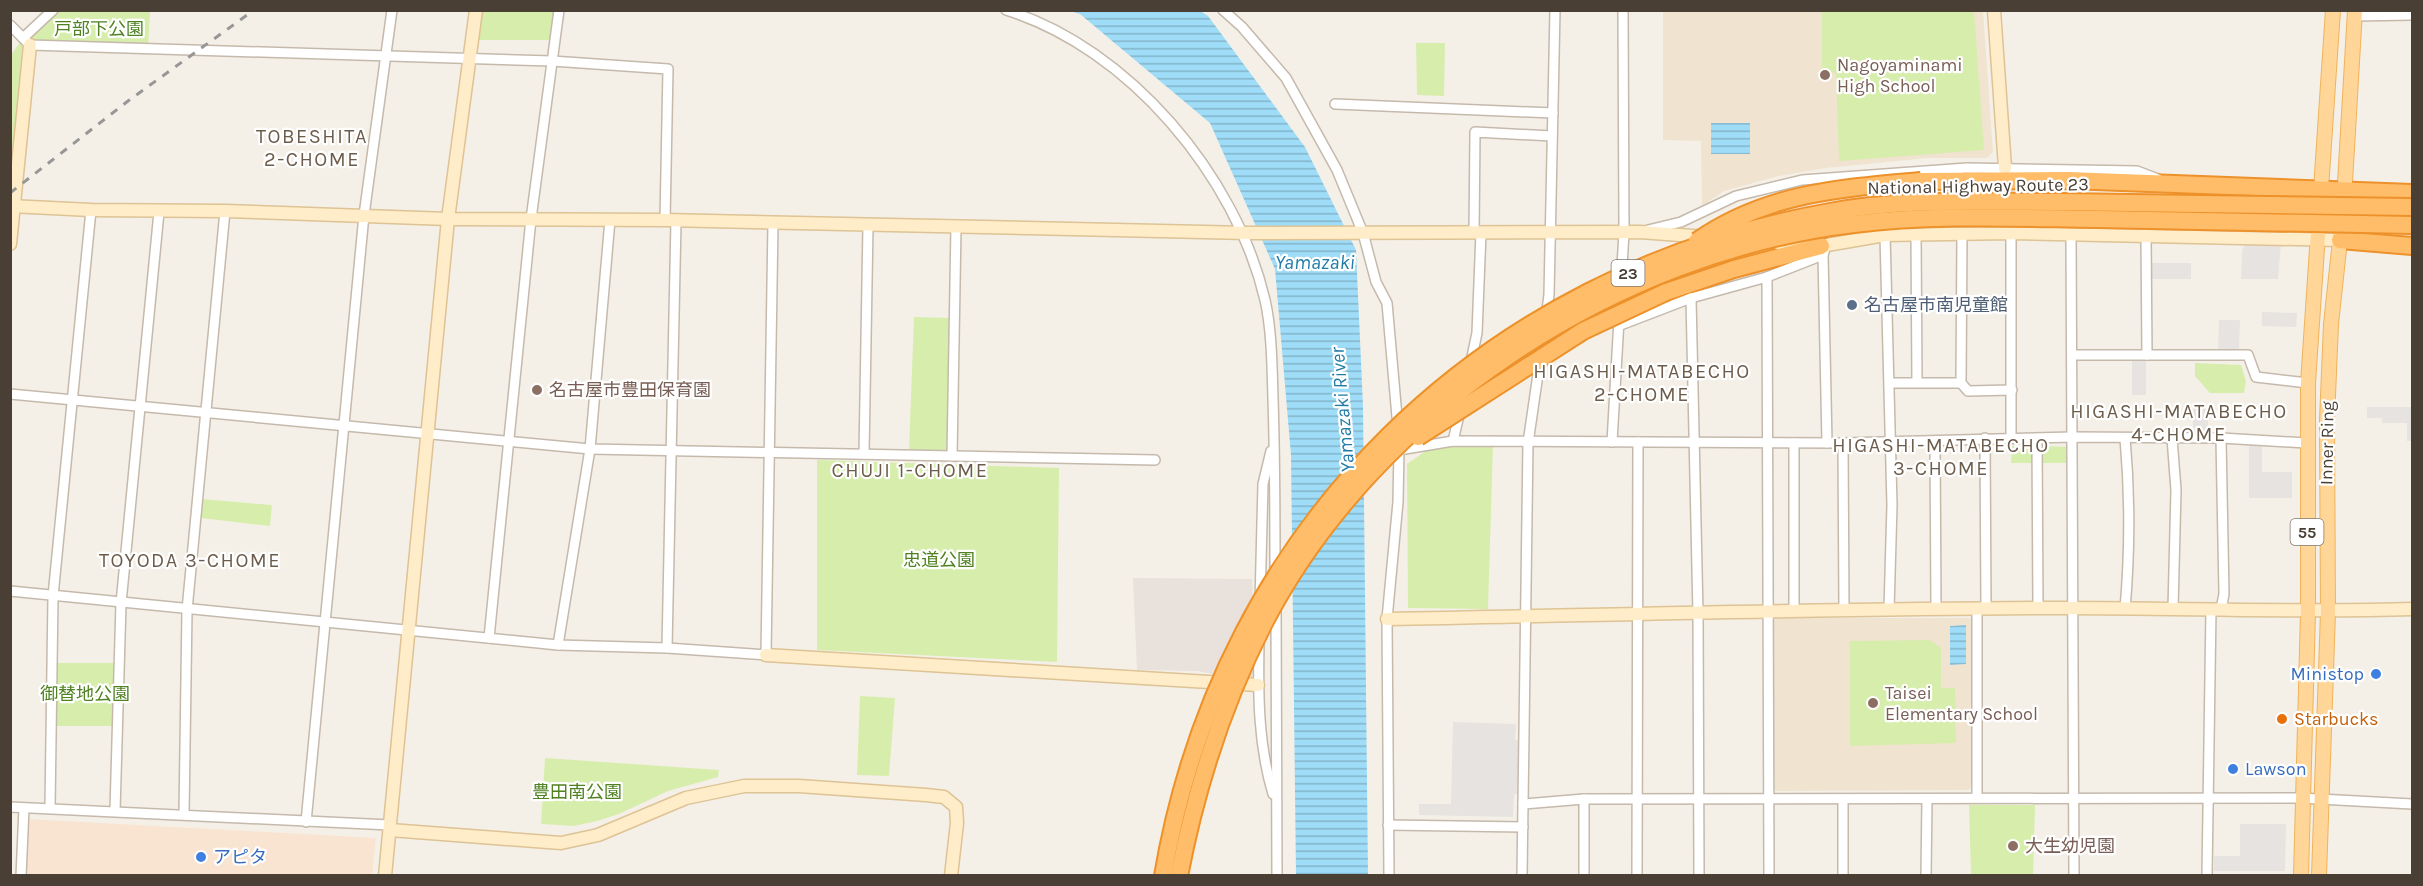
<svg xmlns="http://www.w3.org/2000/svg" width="2423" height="886" font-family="Karla,'Noto Sans JP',sans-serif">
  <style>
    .commercial { fill: #f9e4d1 }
    .industrial { fill: #e8e1dc }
    .education { fill: #f0e3d0 }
    .park { fill: #d7edac }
    .parking { fill: #e6e3e0 }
    .water { fill: url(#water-rules) }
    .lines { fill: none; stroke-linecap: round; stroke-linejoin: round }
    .street-casing { stroke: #c5b9ac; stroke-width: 12 }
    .secondary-casing { stroke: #ddc395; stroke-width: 15 }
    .primary-casing { stroke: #f0b35b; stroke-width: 16 }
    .highway-casing { stroke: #ed912a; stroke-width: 20 }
    .street { stroke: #fff; stroke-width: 9 }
    .secondary { stroke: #ffecc8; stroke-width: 12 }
    .primary { stroke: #ffd697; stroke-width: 14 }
    .highway { stroke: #ffbd69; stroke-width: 16 }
    .rail { stroke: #979797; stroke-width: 3; stroke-dasharray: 8 8; stroke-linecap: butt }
    .highway-bridge-casing { stroke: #ed912a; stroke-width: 20; stroke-linecap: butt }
    .highway-bridge { stroke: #ffbd69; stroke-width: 16 }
    .education-dot { fill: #8d6e63; stroke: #fff; stroke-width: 2 }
    .service-dot { fill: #5c6f8a; stroke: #fff; stroke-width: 2 }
    .shop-dot { fill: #3f7fe0; stroke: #fff; stroke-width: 2 }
    .food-dot { fill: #e8710a; stroke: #fff; stroke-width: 2 }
    .labels { text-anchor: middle; stroke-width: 4.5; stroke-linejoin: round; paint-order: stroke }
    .shield { fill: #fff; stroke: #807972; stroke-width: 1.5 }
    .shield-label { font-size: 16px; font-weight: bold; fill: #493f35 }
    .park-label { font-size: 18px; fill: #508222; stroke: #fff }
    .education-label { font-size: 18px; fill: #785e54; stroke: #fff; text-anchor: start }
    .street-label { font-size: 18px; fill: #493f35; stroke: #fff }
    .service-label { font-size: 18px; fill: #4e5e75; stroke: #fff; text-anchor: start }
    .shop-label { font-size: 18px; fill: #366cbe; stroke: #fff; text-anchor: start }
    .food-label { font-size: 18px; fill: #c56008; stroke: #fff; text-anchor: start }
    .neighbourhood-label { font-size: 20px; letter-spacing: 1.5px; fill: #6d5c4b; stroke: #fff }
    .water-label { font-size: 20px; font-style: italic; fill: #207ca7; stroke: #fff }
  </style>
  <defs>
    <pattern id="water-rules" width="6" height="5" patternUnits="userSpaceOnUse" patternTransform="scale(1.5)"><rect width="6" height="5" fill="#9edcf8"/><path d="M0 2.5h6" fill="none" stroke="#83b4ca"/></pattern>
  </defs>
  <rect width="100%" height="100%" fill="#f5f0e7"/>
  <path class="commercial" d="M27,819L376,838L372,875L26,876Z"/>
  <path class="industrial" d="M1133,578L1252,579L1256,676L1250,681L1197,671L1137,670Z"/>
  <g class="education">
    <path d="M1663,11H1983L1993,152L1987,158H1927L1826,168L1779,176L1724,191L1702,206L1701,141L1663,140Z"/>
    <path d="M1776,618H1968L1972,620V785L1969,790L1776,791L1774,788L1773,621Z"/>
  </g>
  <g class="park">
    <path d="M53,11H150L148,49L30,46L11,206V55L23,38Z"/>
    <path d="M476,11H559L555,40H471Z"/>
    <path d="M1822,11H1974L1984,150L1839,161L1836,73L1822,72Z"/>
    <path d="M1416,43H1445L1444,96L1417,95Z"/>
    <path d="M914,317L951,318L949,451L909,450Z"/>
    <path d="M2195,363L2241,365L2246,381L2244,393H2210L2195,376Z"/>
    <path d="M1454,444H1493L1488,609L1408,608L1407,464L1430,448Z"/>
    <path d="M2012,446H2031L2034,449V463H2011Z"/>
    <path d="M2042,446L2067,447V463H2042Z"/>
    <path d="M817,460L1059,468L1057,662L817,650Z"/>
    <path d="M202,499L272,505L270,526L201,518Z"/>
    <path d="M1930,640L1941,648V688H1955L1956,743L1850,746V641Z"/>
    <path d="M57,663H115L113,726H57Z"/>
    <path d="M860,696L895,698L889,776L857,775Z"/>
    <path d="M545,758L719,770L718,777L668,791L619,814L597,821L574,826L541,824Z"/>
    <path d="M1969,805H2035L2033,875H1971Z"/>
  </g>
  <g class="parking">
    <path d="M2281,243L2278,279H2241L2242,250L2246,244Z"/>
    <rect x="2151" y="263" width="40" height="16"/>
    <path d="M2262,312L2297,313L2296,327L2262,326Z"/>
    <path d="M2219,320H2240L2239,351H2218Z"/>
    <rect x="2132" y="360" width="14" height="35"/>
    <path d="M2367,407H2412V441H2407V423H2382V418H2367Z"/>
    <rect x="2193" y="408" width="15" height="25"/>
    <path d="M2249,445H2262V472H2292V498H2249Z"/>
    <path d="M1453,722L1516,724L1515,740H1519L1518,794H1514L1513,817L1419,815V804H1451Z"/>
    <path d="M2240,824H2286L2285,871H2214V856H2240Z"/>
  </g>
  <g class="water">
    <path d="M1199,10L1208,16L1305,147L1356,250L1363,406L1368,875H1296L1291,455L1275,269L1210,123L1080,14L1070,11Z"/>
    <rect x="1711" y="123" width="39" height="31"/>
    <path d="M1966,625V664L1950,665V626Z"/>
  </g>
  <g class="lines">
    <defs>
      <g id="street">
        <path d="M1006,10C1129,48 1236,176 1265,300C1272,331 1272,367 1273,399C1275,458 1275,517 1275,576"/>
        <path d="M1223,10L1242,27L1286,78L1337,170L1363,233L1376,282L1387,303L1398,428"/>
        <path d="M2354,16L2412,15"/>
        <path d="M10,25L30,45L552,61L668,69L665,220"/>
        <path d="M23,38L53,10"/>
        <path d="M1335,104L1553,113"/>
        <path d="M1648,230L1681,222L1736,196L1802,180L1967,168L2137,171L2158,179"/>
        <path d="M1474,233L1475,132L1552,136"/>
        <path d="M2146,234L2147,355"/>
        <path d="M1885,235L1892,505L1889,610"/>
        <path d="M1916,235L1917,382"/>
        <path d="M2071,236L2074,876"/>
        <path d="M1823,255L1827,443"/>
        <path d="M1767,277L1769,876"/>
        <path d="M1691,298L1698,614L1699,876"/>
        <path d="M1546,317L1549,295L1555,10"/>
        <path d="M1618,326L1691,298L1767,277L1823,255L1826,246"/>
        <path d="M2073,355H2248L2256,377L2308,383"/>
        <path d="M1470,366L1477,333L1481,233"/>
        <path d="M1890,383H1961L1968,391L2012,390"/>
        <path d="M1961,383L1962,234"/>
        <path d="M10,394L590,449L1155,460"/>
        <path d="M1985,438L1986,609"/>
        <path d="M2011,438V233"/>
        <path d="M2172,438L2176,490L2173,609"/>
        <path d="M2221,438L2224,594L2221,609"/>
        <path d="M2037,439L2038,608"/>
        <path d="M1453,441L1460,411"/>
        <path d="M1612,442L1624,232L1623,10"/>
        <path d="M1794,443V610"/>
        <path d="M1843,443L1844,611"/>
        <path d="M1935,443L1936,608"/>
        <path d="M1399,450L1453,441L1843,443L2073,437L2221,438L2306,443"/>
        <path d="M864,454L868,226"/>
        <path d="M952,456L956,227"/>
        <path d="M10,591L558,645L667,648L766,655L773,223"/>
        <path d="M1260,601L1263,484L1271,451"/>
        <path d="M1276,608L1277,876"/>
        <path d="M2125,609C2130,552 2130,494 2125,438"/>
        <path d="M489,638L531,219L559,10"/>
        <path d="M1259,642C1258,694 1258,744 1273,794"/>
        <path d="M558,645L590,449L610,220"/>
        <path d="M667,648L676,221"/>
        <path d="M1977,798V610"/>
        <path d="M1523,804L1584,799L2301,798L2412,804"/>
        <path d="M10,807L390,825"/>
        <path d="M50,808L53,596L91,210"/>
        <path d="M115,811L121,603L159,212"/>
        <path d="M184,814L187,610L225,211"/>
        <path d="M306,822L364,215L392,10"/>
        <path d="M1388,825L1523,827"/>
        <path d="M21,876L24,808"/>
        <path d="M1389,876L1387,619L1398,502L1399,448"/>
        <path d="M1522,876L1528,443L1544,333"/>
        <path d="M1584,876V799"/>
        <path d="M1637,876L1638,442"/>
        <path d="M1843,876V799"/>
        <path d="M1926,876L1927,800"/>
        <path d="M2207,876L2211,609"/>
      </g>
      <g id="secondary">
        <path d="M1994,10L2005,168"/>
        <path d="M10,206L91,210L225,211L448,219L665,220L1248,233L1640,232L1706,237"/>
        <path d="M1778,243L1821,246L1885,235L2011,233L2340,240"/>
        <path d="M10,244L30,45"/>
        <path d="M1387,619C1603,615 1820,609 2036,608C2162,607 2287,613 2412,609"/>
        <path d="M766,655L1258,685"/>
        <path d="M390,830L561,843L598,835L686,798L744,786H799L926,795L944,797L956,807L957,823L951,876"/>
        <path d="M385,876L448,219L476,10"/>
      </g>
      <g id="primary">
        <path d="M2344,200L2355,10"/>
        <path d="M2301,876L2308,612V383L2333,10"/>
        <path d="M2319,876L2328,612L2327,420L2331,324L2341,231"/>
      </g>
      <g id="highway">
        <path d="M1921,181L2068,180L2412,193"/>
        <path d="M2340,240L2412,246"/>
        <path d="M1666,292L1734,269L1821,246"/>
      </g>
    </defs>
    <use href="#street" class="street-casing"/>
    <use href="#secondary" class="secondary-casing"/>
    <use href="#primary" class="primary-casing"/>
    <use href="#highway" class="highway-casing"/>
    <use href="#street" class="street"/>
    <use href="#secondary" class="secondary"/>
    <use href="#primary" class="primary"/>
    <use href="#highway" class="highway"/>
    <path class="rail" d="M10,193L128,101L254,10"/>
    <defs>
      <g id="highway-bridge">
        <path d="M1697,241C1766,193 1840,188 1921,181"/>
        <path d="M1418,437L1583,331L1666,292"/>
        <path d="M1163,876C1222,526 1484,273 1830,212C1905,198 1985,202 2061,202C2178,203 2295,205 2412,207"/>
        <path d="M1179,876C1196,788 1223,703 1264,623C1375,409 1617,252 1854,224C1935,214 2017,218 2098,219C2203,221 2308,223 2412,225"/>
      </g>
    </defs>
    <use href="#highway-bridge" class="highway-bridge-casing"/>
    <use href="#highway-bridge" class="highway-bridge"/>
  </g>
  <g class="education-dot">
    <circle cx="1825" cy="75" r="6"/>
    <circle cx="537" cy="390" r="6"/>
    <circle cx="1873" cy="703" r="6"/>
    <circle cx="2013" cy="846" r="6"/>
  </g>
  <circle class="service-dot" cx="1852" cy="305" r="6"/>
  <g class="shop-dot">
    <circle cx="2376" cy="674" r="6"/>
    <circle cx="2233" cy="769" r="6"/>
    <circle cx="201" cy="857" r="6"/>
  </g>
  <circle class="food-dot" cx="2282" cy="719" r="6"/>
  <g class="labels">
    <g class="shield">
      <rect x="1611.5" y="260" width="33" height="26" rx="4.5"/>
      <rect x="2290.5" y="519" width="33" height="26" rx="4.5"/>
    </g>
    <g class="shield-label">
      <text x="1628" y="279">23</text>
      <text x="2307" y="538">55</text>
    </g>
    <g class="park-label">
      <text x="99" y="35">戸部下公園</text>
      <text x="939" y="566">忠道公園</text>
      <text x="85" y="700">御替地公園</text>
      <text x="577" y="798">豊田南公園</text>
    </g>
    <g class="education-label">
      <text x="1837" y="71">Nagoyaminami<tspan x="1837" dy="21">High School</tspan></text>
      <text x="549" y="396">名古屋市豊田保育園</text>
      <text x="1885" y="699">Taisei<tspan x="1885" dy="21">Elementary School</tspan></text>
      <text x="2025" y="852">大生幼児園</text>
    </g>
    <g class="street-label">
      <text transform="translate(1978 186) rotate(-1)" y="6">National Highway Route 23</text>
      <text transform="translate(2327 443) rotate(-89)" y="6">Inner Ring</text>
    </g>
    <g class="service-label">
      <text x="1864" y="311">名古屋市南児童館</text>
    </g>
    <g class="shop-label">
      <text x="2364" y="680" text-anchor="end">Ministop</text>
      <text x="2245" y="775">Lawson</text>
      <text x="213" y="863">アピタ</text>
    </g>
    <g class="food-label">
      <text x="2294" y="725">Starbucks</text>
    </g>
    <g class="neighbourhood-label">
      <text x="312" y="143">TOBESHITA<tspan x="312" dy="23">2-CHOME</tspan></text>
      <text x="1642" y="378">HIGASHI-MATABECHO<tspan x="1642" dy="23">2-CHOME</tspan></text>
      <text x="2179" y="418">HIGASHI-MATABECHO<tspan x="2179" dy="23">4-CHOME</tspan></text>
      <text x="1941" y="452">HIGASHI-MATABECHO<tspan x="1941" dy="23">3-CHOME</tspan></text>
      <text x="910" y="477">CHUJI 1-CHOME</text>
      <text x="190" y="567">TOYODA 3-CHOME</text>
    </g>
    <g class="water-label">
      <text x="1315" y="269">Yamazaki</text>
      <text transform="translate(1342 410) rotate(-95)" y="7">Yamazaki River</text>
    </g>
  </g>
  <rect width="2423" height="886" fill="none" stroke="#493f35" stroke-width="24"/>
</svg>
